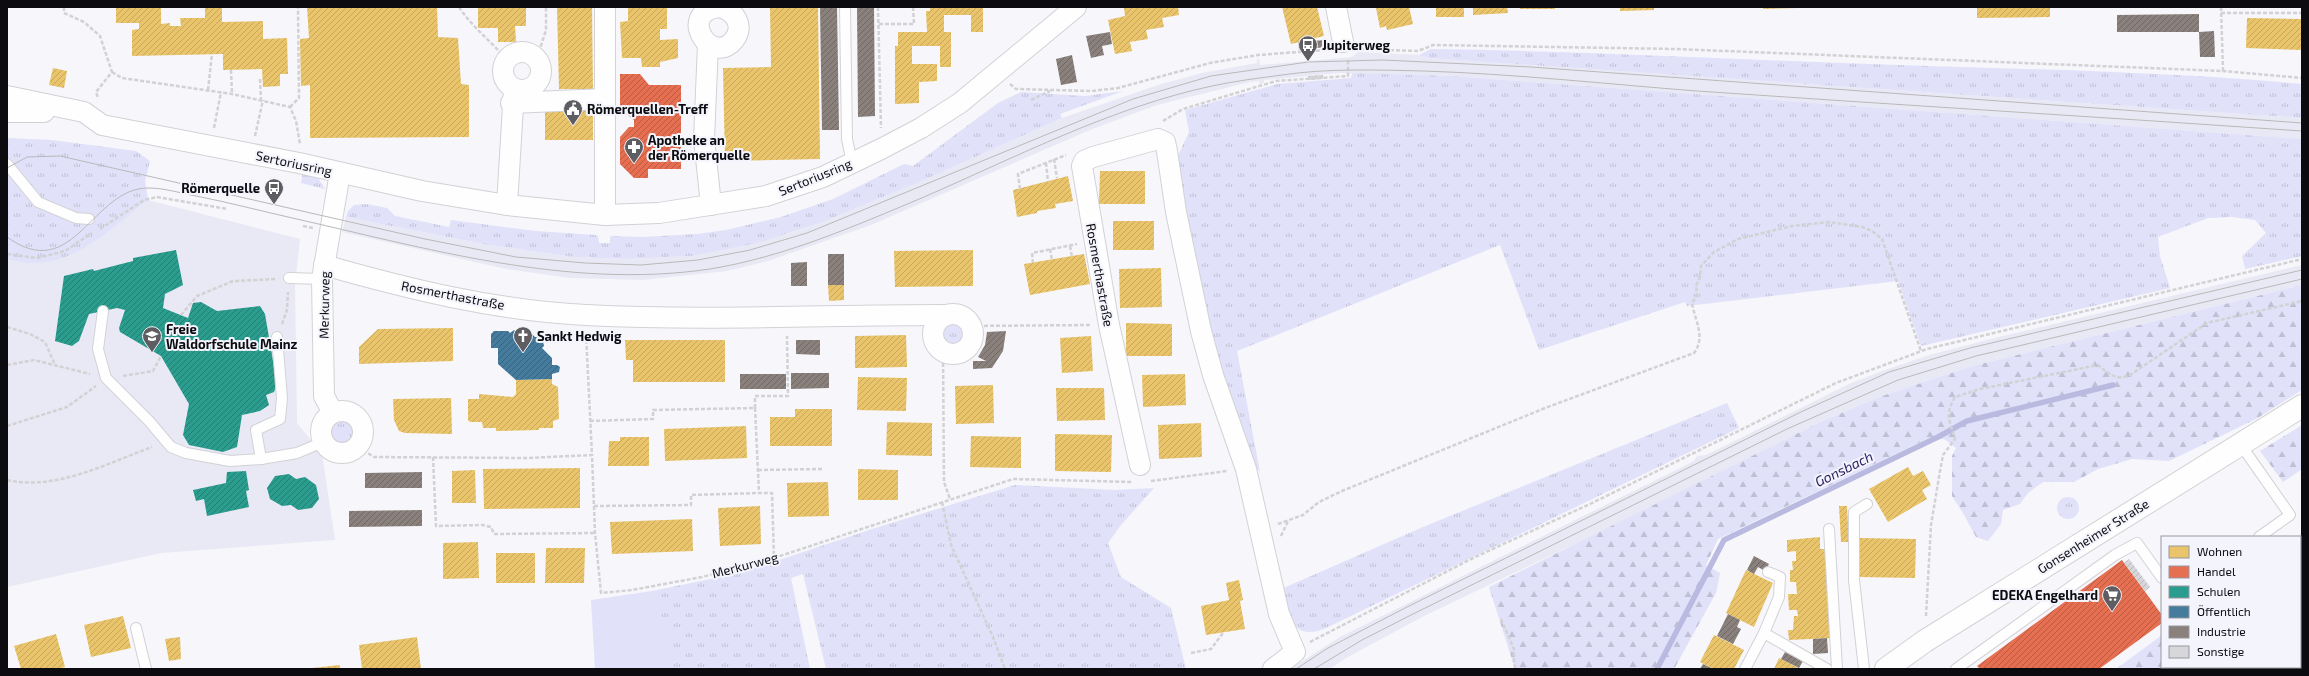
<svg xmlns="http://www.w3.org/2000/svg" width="2309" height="676" font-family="'Exo 2',sans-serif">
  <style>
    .built { fill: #e9e9f5 }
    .grass { fill: url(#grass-tufts) }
    .forest { fill: url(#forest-firs) }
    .garden { fill: #e1e1fa }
    .homes { fill: url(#homes-hatch) }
    .shops { fill: url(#shops-hatch) }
    .schools { fill: url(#schools-hatch) }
    .public { fill: url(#public-hatch) }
    .industry { fill: url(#industry-hatch) }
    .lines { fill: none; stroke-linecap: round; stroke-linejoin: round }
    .stream { stroke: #babae1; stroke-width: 5.5 }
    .building { fill: url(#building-hatch) }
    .lane-casing { stroke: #d2d2d6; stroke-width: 12 }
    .street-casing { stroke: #d2d2d6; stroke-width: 22 }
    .secondary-casing { stroke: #d2d2d6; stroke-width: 24 }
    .path { stroke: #d2d2d4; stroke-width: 2.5; stroke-dasharray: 4 2; stroke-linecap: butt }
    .lane { stroke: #fefefe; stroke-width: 10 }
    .street { stroke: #fefefe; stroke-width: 20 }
    .secondary { stroke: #fefefe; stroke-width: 22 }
    .tram { stroke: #b9b9ba; stroke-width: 1 }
    .labels { text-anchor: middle; stroke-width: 4; stroke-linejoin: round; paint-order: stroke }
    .poi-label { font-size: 13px; font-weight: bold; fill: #0c0c10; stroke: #f4f4fd; text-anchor: start }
    .street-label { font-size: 13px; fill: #0c0c10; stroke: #f4f4fd }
    .water-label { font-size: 14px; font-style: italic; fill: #291f5e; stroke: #f4f4fd }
  </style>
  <defs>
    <pattern id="grass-tufts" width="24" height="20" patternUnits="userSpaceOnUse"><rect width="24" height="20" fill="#e1e1fa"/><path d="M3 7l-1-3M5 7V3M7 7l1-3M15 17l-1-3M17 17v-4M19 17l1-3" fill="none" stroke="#c0c0d5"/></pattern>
    <pattern id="forest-firs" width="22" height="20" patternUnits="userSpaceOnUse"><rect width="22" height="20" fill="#e1e1fa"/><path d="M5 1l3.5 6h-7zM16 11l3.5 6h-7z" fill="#c0c0d5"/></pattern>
    <pattern id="homes-hatch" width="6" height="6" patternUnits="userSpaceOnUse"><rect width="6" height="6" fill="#e9c46a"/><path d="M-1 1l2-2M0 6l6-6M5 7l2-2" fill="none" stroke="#c7a75b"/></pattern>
    <pattern id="shops-hatch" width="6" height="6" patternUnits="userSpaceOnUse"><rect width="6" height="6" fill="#e76f51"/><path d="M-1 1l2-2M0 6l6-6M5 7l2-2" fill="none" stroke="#ba5a42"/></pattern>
    <pattern id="schools-hatch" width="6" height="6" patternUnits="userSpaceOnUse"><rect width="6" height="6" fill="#2a9d8f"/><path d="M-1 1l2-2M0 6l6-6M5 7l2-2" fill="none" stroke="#227e73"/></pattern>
    <pattern id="public-hatch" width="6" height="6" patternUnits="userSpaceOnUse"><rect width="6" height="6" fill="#457b9d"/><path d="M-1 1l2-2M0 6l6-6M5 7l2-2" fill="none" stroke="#38637f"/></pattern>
    <pattern id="industry-hatch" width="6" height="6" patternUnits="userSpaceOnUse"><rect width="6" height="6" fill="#8a817c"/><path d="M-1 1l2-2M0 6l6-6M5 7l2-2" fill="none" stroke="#6f6864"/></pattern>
    <pattern id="building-hatch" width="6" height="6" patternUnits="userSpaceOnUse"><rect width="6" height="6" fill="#d7d7db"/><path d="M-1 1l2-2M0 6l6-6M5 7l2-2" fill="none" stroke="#b7b7bb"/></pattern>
  </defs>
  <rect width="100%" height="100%" fill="#f6f6fb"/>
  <g class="built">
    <path d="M1358,52L1419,55L1430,58L2302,118V139L1451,76L1338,73L1264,80V83L1259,84V81L1250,82L1157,105L1090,130L871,225L768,261L727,271L643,280L570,278L506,269L342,232L346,217L483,244L574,257L627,259L692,256L784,235L820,223L922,181L1062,118L1158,85L1202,73L1257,63V59H1259L1260,65L1352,57Z"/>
    <path d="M148,200L300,239L295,284L297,423L322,454L335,540L161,553L7,587V259L20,262L102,236Z"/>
    <path d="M2302,265V285L1972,366L1879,397L1818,423L1623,521L1426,615L1346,658L1330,669H1290L1340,637L1694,461L1697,456L1706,455L1851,383L1885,370L1929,355L1999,337Z"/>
  </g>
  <g class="grass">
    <path d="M1431,49C1577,51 1723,59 1869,64C2013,69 2158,71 2302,84V118L1429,58L1419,55Z"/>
    <path d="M1352,73L1451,76L2302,139V256L2245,269L2242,256L2266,233L2255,220L2232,217L2208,218L2158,237L2160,256L2170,288L1921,346L1898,281L1687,306L1685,302L1539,350L1500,245L1237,351L1260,472L1250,462L1215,364L1175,162L1189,132L1185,110L1277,84L1351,78Z"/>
    <path d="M1123,91L1060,114L1062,118L922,181L820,223L757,243L692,256L627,259L574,257L483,244L346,217L348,211L354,205L366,204L387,208L395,216L449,227L451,220L536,231L595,235L598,236L599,243H610V236L642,237L697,234L726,230L781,217L833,199L904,164L913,166L998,103L1021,92L1085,96Z"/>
    <path d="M7,138L52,140L136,151L150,161L145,181L148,200C105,233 66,276 7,259Z"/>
    <path d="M303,171L317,176L325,189L301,183Z"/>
    <circle cx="954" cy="334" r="12"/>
    <path d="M1727,403L1739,428L1324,629C1292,641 1289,615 1279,590L1423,527Z"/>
    <circle cx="344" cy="432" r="12"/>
    <path d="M1015,485L1115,490L1154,488L1121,525L1108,543L1121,577L1171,608L1186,669H826L803,574L791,578L810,669H672L652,591L740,573L872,529Z"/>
    <circle cx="2068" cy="508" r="11"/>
  </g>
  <g class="forest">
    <path d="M2302,285V390L2256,419L2169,461L2132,459L2098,469L2074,482H2043L2028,493L2020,504L2003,510L2001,524L1988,541L1976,537L1963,513L1952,496V456L1956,448L1944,439H1927L1718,539L1706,565L1720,573L1716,593L1674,669H1515L1489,587L1818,423L1879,397L1972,366Z"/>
    <path d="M2302,425V469L2283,482L2260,451Z"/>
    <path d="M2302,534V645L2300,646V537H2297Z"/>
    <path d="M2162,635V667H2255L2251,669H2116Z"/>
  </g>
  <path class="garden" d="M652,591L663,627L670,630L672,669H595L591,600Z"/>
  <g class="homes">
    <path d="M116,7H161V24L170,23V26H181L180,18H205V7H222V22L263,21V39L287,38L288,74H280V86L263,87L262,69L223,70V54L132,56V30L139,29V23H116Z"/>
    <path d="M307,7H437L438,37L458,38L461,84L469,85V137L310,138V85L301,86L300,39L309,38Z"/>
    <path d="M478,7H526V26H515L516,42H498V28H478Z"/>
    <path d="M557,7H592L593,89H559Z"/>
    <path d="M628,7H667V29H660V40L678,39V58L660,62V67H642L641,58H622L620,22L628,21Z"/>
    <path d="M770,7H818L820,159L725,161L723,68L771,67Z"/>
    <path d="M930,7H983V32H971V15H944V32H951V67H940V46H912V64H937V81L919,82V103L895,104V46H898V32H927L926,11H930Z"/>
    <path d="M1178,7L1179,15L1162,18L1164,27L1146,30L1148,39L1130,42L1132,51L1115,54L1108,20L1125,16L1124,8Z"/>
    <path d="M1282,7H1317L1324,36L1291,44Z"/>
    <path d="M1378,7H1409L1413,24L1387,30L1386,26L1380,28L1376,8Z"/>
    <rect x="1436" y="7" width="28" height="10"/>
    <path d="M1473,7H1507L1508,13L1473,15Z"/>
    <rect x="1520" y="7" width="35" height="2"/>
    <path d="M1620,7H1654V10L1620,11Z"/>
    <path d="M1763,7H1800V8L1763,9Z"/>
    <path d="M1977,7H2050V17L1977,18Z"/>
    <path d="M2247,18L2302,19V50L2246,48Z"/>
    <path d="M53,68L67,71L64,88L49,85Z"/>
    <rect x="545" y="106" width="48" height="34"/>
    <path d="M1100,171H1145V204H1099Z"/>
    <path d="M1068,176L1073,201L1055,204L1056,208L1037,211V213L1017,217L1013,190Z"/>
    <rect x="1113" y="221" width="41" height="29"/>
    <path d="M973,250V286L895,287L894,251Z"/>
    <path d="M1084,254L1090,284L1030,295L1024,264Z"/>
    <path d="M1161,268L1162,307L1120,308L1119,269Z"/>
    <path d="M828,285H844V300L829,301Z"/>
    <path d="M1126,323L1172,324V356H1126Z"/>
    <path d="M453,328V361L359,364V347L378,329Z"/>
    <path d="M906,335L907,367L855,368V336Z"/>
    <path d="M1091,336L1093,371L1062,373L1060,338Z"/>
    <path d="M625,340H725V382H633V360H626Z"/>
    <path d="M1185,374L1186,405L1143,407L1142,375Z"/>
    <path d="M858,377L907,378L906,411L857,410Z"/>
    <path d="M552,379V384L558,387L559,419L553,421V428H539V430L496,431V428H483L482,422H470L468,420V399H479V394L513,397L516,394V380Z"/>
    <path d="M993,385L994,423L956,424L955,386Z"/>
    <path d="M1056,388H1104L1105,420L1057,421Z"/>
    <path d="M451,398L452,434L405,433L399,431L394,420L393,399Z"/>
    <path d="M795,409H832V446H770V417H795Z"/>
    <path d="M887,422L932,423V456L886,455Z"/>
    <path d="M1201,423L1202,457L1159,459L1158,425Z"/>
    <path d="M746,426L747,458L665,461L664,429Z"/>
    <path d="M1055,434L1112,435L1111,472L1055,471Z"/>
    <path d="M971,436L1021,437V468L970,467Z"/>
    <path d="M620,437H649V466H608L609,441H620Z"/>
    <path d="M1908,467L1913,476L1923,471L1931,485L1922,490L1927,499L1888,522L1869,489Z"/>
    <path d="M580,468V508L484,509L483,469Z"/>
    <path d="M858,469L898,470V500H858Z"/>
    <path d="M475,470L476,503H452V471Z"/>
    <path d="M828,482L829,516L788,517L787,483Z"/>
    <path d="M760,506L761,544L720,546L718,508Z"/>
    <path d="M1839,506H1847L1849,542H1841Z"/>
    <path d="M692,519L693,551L612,554L610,522Z"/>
    <path d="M1820,537V549H1826L1831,638L1789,640L1788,630H1793L1794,616H1798L1797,610H1789L1788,594H1797L1796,582H1790V570H1793L1792,561H1796V551L1787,552V540Z"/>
    <path d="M1860,538L1916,539L1915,578L1859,577Z"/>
    <path d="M478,542L479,578L443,579V543Z"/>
    <path d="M546,548H585L584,583H545Z"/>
    <rect x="496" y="553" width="39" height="30"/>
    <path d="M1746,570L1773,583L1754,627L1726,613Z"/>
    <path d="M1239,580L1243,600L1240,601L1245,629L1206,635L1201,606L1229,600L1226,583Z"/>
    <path d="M123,616L131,648L91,657L84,625Z"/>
    <path d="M56,634L65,667L57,669H21L14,646Z"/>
    <path d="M1714,635L1744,650L1734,669H1713L1700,662Z"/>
    <path d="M180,637L181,659L169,661L165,639Z"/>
    <path d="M417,637L421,669H362L359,645Z"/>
    <path d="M1779,658L1781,659L1800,669H1774Z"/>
    <path d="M340,665V669H312V668Z"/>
  </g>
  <g class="shops">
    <path d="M620,74H640L649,85H681V169H648V178H634L620,164V137L629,127H634V120L620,109Z"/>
    <path d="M2122,560L2162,615V623L2099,669H1980L1977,666Z"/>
  </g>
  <g class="schools">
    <path d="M176,250L183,285L165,294L163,308L188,318L193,303L201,302L217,311L260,306L265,314L277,384L274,392L266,395L269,405L260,411L242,415L237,447L223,452L189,445L183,435L189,404L161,356L120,332L119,328L125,310L117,308L89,314L79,341L72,346L55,341L64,276L93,269L94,271L133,261V258Z"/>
    <path d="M246,471L249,490L246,491L249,507L207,516L204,499L196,501L193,490L226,483L227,472Z"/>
    <path d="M289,474L296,479L305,477L316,485L319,499L312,508L298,510L291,505L282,506L270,499L267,488L275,476Z"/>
  </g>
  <path class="public" d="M514,330L522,338H528L532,334L535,337H542L544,346L542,348L552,358V365H557L560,367L559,372L552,374V379L516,380L498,364V348H491V334L494,331H508L510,333Z"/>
  <g class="industry">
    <path d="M820,7H837L839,130H822Z"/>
    <path d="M857,7H874L875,116L858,117Z"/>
    <path d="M2199,14V32L2214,31L2215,57H2200L2199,32H2117V15Z"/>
    <path d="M1110,32L1112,44L1102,46L1104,55L1091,58L1086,36Z"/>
    <path d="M1326,40V47L1299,50L1298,42Z"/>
    <path d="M1072,55L1077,82L1061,85L1056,59Z"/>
    <rect x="828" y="254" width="16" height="31"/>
    <path d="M807,262V286H791V263Z"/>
    <path d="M1006,331L1003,351L992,368L973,369V361H986L978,357L985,345L987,332Z"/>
    <path d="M796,340H820V355L796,354Z"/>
    <path d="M791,373H829V388L791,389Z"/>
    <rect x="740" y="374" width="46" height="15"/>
    <path d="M422,472V488H365V473Z"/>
    <path d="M422,510V526L349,527V511Z"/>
    <path d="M1754,556L1769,564L1765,571L1758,567L1754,574L1747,570Z"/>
    <path d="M1728,614L1740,620L1737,627L1741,629L1733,644L1717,636Z"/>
    <path d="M1827,638L1828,653L1813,654V639Z"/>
    <path d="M1785,652L1803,661L1799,668L1781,659Z"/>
    <path d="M1703,664L1713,669H1700Z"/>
  </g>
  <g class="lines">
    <path class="stream" d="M1657,669L1724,540L1938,437L1967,421L2113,385"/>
  </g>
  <g class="building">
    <path d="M1323,75V79L1309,80L1308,76Z"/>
    <path d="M2129,559L2150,587L2145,591L2124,563Z"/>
  </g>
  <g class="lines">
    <defs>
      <g id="lane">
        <path d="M845,7L847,139L852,163"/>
        <path d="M7,164L38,202L76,218L89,219"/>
        <path d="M289,278L322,279"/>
        <path d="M103,311L98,349L106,378L149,421L171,447L186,453L230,461L261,459L297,453L323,442"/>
        <path d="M2241,445L2290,515L2259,537"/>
        <path d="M261,459L256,430L280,419L282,398L277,337"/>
        <path d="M1829,529L1837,669"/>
        <path d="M136,628L146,669"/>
        <path d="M1764,633L1779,597L1780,577L1768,572"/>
        <path d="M1745,669L1764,633L1827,669"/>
        <path d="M1864,669L1854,580V512L1867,504"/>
        <path d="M1956,669L2115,555L2137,543L2162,578"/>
      </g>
      <g id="street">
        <path d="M605,7V99"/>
        <path d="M720,7C676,11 710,68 734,40C745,26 735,11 720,7"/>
        <path d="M1336,7L1343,42"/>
        <path d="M708,44L704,139L711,205"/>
        <circle cx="522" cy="71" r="19"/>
        <path d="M7,96L84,112L102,125L299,163L422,191L507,205L605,215L659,213L766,196L823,177L881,149L921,128L960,103L1076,7"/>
        <path d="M511,103L605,99V215"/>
        <path d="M7,112H44"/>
        <path d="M507,205L514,89"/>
        <path d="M324,265C408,289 498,311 586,315C705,321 825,315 944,315"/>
        <circle cx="953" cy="334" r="20"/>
        <circle cx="342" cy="432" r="21"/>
        <path d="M333,413L324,396L322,279L340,173"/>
        <path d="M1140,465L1109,325L1082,166L1084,161L1093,157L1158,139L1165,142L1167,151L1176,212L1201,331L1213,375L1246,469L1279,614L1295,652L1273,669"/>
      </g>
      <path id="secondary" d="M1886,669L1925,641L2302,406"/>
    </defs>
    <use href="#lane" class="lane-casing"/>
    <use href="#street" class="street-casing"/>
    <use href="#secondary" class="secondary-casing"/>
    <g class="path">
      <path d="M64,7V13L84,22L100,36L112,72L96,92L98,98"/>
      <path d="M459,7C472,27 491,41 506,59"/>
      <path d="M878,7L881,128"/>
      <path d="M2221,7L2223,71"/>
      <path d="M2221,13H2302"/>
      <path d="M879,24H914L913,7"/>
      <path d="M1360,49L1418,51L1433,45L1676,49L2223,71L2302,78"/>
      <path d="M537,58L546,30V7"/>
      <path d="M231,70L232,94"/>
      <path d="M112,72L122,78L232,94L290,107L296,121L300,144"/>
      <path d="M260,79L261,99"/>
      <path d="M1010,84L1016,89L1092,91L1118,88L1210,63L1258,55L1325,50"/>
      <path d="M208,90L212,54"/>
      <path d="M1031,100L1050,91"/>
      <path d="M290,107L299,98L298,7"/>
      <path d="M1163,121L1183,109L1276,81L1348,76V59"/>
      <path d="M214,128L221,92"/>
      <path d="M255,136L263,100"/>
      <path d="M1054,159L1057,178"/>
      <path d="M1046,163L1048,182"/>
      <path d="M247,189L249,181"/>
      <path d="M1020,189L1018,174L1066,155"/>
      <path d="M303,226L313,228"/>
      <path d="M100,229L144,200L157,197L228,209"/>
      <path d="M1070,246L1072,257"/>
      <path d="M1050,249L1052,260"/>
      <path d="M7,254L37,258L65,251L92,233"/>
      <path d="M1033,263L1032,253L1077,244"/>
      <path d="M181,315L197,296L233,281L277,279"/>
      <path d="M282,324L287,310L288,292"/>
      <path d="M972,326L1090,325"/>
      <path d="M7,327L30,334L45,342L55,365"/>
      <path d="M586,334L592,455"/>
      <path d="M943,351L944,482L950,499"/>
      <path d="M7,365L34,360L90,374"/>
      <path d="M123,376L153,371L161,356"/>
      <path d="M755,408V396H788L787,336"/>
      <path d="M590,421L653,419V410L755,408L759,493H772L774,558"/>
      <path d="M7,426L67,407L96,386"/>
      <path d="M358,447L374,457L527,458L592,455L595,533L601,593L632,590L702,577L774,558L1013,479L1132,482"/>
      <path d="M433,457L436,526L483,525L491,527L494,534L595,533"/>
      <path d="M758,470L822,469"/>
      <path d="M7,480C56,491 108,463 152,447"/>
      <path d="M1151,481L1227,471"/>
      <path d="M942,502L951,545L993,637L1005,669"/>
      <path d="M594,506L691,505V495L759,493"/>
      <path d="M1278,524L1303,515L1319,502L1342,491L1545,408L1694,353C1706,337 1695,321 1692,303L1697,295L1696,286L1700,277L1701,266L1714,252L1738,239L1792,226L1829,222L1862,227L1872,231L1882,239L1921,351"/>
      <path d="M1281,536L1288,521"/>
      <path d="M1926,616L1931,525L1940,471L1943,455L1955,439C1949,420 1945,414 1955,397L1980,389L2098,365C2109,374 2116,381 2130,375L2207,323L2302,301"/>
      <path d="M1501,619L1514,649V664L1516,669"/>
      <path d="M1310,642L1471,559L1590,504L1836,383L1927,349L2302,259"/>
      <path d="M1191,653L1211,649L1223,633"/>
    </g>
    <use href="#lane" class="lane"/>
    <use href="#street" class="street"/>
    <use href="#secondary" class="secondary"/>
    <g class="tram">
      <path d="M7,168L27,157L60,156L425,239L516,257L585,263L641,265L698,260L750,250L807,233L1133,99L1211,76L1308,62L1383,60L1531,67L2302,123"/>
      <path d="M7,237C74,286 92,187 149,188C164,188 180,193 196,196C227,202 257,210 288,217C426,248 568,290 710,269C784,257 855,226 924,197C1016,157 1113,107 1212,86C1235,81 1259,78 1282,75C1329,68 1377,70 1424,71C1516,74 1606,84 1697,91C1899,105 2100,117 2302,131"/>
      <path d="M1296,669L1328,648L1407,607L1803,411L1889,372L1970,348L2302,270"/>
      <path d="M1314,669L1362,640L1411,615L1787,429L1898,380L1976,356L2302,279"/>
    </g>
  </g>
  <defs>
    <symbol id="bus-pin" viewBox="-11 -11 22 30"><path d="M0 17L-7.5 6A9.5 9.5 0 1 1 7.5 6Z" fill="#5e5e62" stroke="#f4f4fd"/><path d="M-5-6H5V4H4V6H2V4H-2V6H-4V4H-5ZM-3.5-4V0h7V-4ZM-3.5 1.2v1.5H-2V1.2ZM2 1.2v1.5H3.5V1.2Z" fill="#fff"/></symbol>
    <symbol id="civic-pin" viewBox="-11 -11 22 30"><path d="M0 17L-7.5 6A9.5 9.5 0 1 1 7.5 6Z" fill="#5e5e62" stroke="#f4f4fd"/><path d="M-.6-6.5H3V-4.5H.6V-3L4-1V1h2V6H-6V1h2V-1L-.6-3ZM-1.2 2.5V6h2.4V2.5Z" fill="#fff"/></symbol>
    <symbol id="pharmacy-pin" viewBox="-11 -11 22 30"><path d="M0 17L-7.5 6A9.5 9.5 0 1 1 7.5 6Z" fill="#5e5e62" stroke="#f4f4fd"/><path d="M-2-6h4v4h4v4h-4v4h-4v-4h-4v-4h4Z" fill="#fff"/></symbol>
    <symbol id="school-pin" viewBox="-11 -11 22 30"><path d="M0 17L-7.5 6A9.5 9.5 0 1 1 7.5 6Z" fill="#5e5e62" stroke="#f4f4fd"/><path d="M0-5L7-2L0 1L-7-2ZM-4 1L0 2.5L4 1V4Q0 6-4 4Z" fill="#fff"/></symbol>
    <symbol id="church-pin" viewBox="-11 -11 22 30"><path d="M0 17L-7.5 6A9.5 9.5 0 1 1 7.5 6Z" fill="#5e5e62" stroke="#f4f4fd"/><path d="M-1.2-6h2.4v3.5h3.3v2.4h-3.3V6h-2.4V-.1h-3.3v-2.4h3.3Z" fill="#fff"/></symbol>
    <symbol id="supermarket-pin" viewBox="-11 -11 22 30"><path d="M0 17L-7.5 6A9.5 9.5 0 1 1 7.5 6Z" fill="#5e5e62" stroke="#f4f4fd"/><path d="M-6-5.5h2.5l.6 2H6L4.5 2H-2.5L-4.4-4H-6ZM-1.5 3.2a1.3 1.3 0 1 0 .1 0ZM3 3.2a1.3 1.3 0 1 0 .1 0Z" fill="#fff"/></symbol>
  </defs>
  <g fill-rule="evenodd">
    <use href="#bus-pin" x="1297" y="34" width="22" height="30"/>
    <use href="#civic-pin" x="562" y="98" width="22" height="30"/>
    <use href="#pharmacy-pin" x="623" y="136" width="22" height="30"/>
    <use href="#bus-pin" x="263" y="177" width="22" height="30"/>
    <use href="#school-pin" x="141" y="325" width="22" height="30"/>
    <use href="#church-pin" x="512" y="325" width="22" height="30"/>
    <use href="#supermarket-pin" x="2101" y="584" width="22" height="30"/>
  </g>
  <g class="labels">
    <g class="poi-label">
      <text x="1322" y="50">Jupiterweg</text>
      <text x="587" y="114">Römerquellen-Treff</text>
      <text x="648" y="145">Apotheke an<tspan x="648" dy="15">der Römerquelle</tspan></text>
      <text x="260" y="193" text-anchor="end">Römerquelle</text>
      <text x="166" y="334">Freie<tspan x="166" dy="15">Waldorfschule Mainz</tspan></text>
      <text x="537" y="341">Sankt Hedwig</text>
      <text x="2098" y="600" text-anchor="end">EDEKA Engelhard</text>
    </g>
    <g class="street-label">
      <text transform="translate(294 163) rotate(12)" y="5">Sertoriusring</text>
      <text transform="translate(815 177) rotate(-22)" y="5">Sertoriusring</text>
      <text transform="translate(1100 275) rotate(80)" y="5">Rosmerthastraße</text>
      <text transform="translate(453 295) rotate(11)" y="5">Rosmerthastraße</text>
      <text transform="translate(324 305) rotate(-89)" y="5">Merkurweg</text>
      <text transform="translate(2093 536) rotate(-32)" y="5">Gonsenheimer Straße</text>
      <text transform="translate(745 565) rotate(-15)" y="5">Merkurweg</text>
    </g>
    <g class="water-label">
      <text transform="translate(1844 469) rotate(-26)" y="5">Gonsbach</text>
    </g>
  </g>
  <rect width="2309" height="676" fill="none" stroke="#0c0c10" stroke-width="16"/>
  <rect x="2161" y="536" width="140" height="132" fill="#f4f4fd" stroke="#97979e"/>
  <rect x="2169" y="546" width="20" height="12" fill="#e9c46a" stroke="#97979e"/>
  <text x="2197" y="556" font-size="12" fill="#0c0c10">Wohnen</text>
  <rect x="2169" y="566" width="20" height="12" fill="#e76f51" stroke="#97979e"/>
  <text x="2197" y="576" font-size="12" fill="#0c0c10">Handel</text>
  <rect x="2169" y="586" width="20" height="12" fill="#2a9d8f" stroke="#97979e"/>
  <text x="2197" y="596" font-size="12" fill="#0c0c10">Schulen</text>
  <rect x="2169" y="606" width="20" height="12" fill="#457b9d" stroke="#97979e"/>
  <text x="2197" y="616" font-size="12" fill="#0c0c10">Öffentlich</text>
  <rect x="2169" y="626" width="20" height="12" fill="#8a817c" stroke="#97979e"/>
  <text x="2197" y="636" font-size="12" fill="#0c0c10">Industrie</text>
  <rect x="2169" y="646" width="20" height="12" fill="#d7d7db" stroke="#97979e"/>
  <text x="2197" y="656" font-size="12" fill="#0c0c10">Sonstige</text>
</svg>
